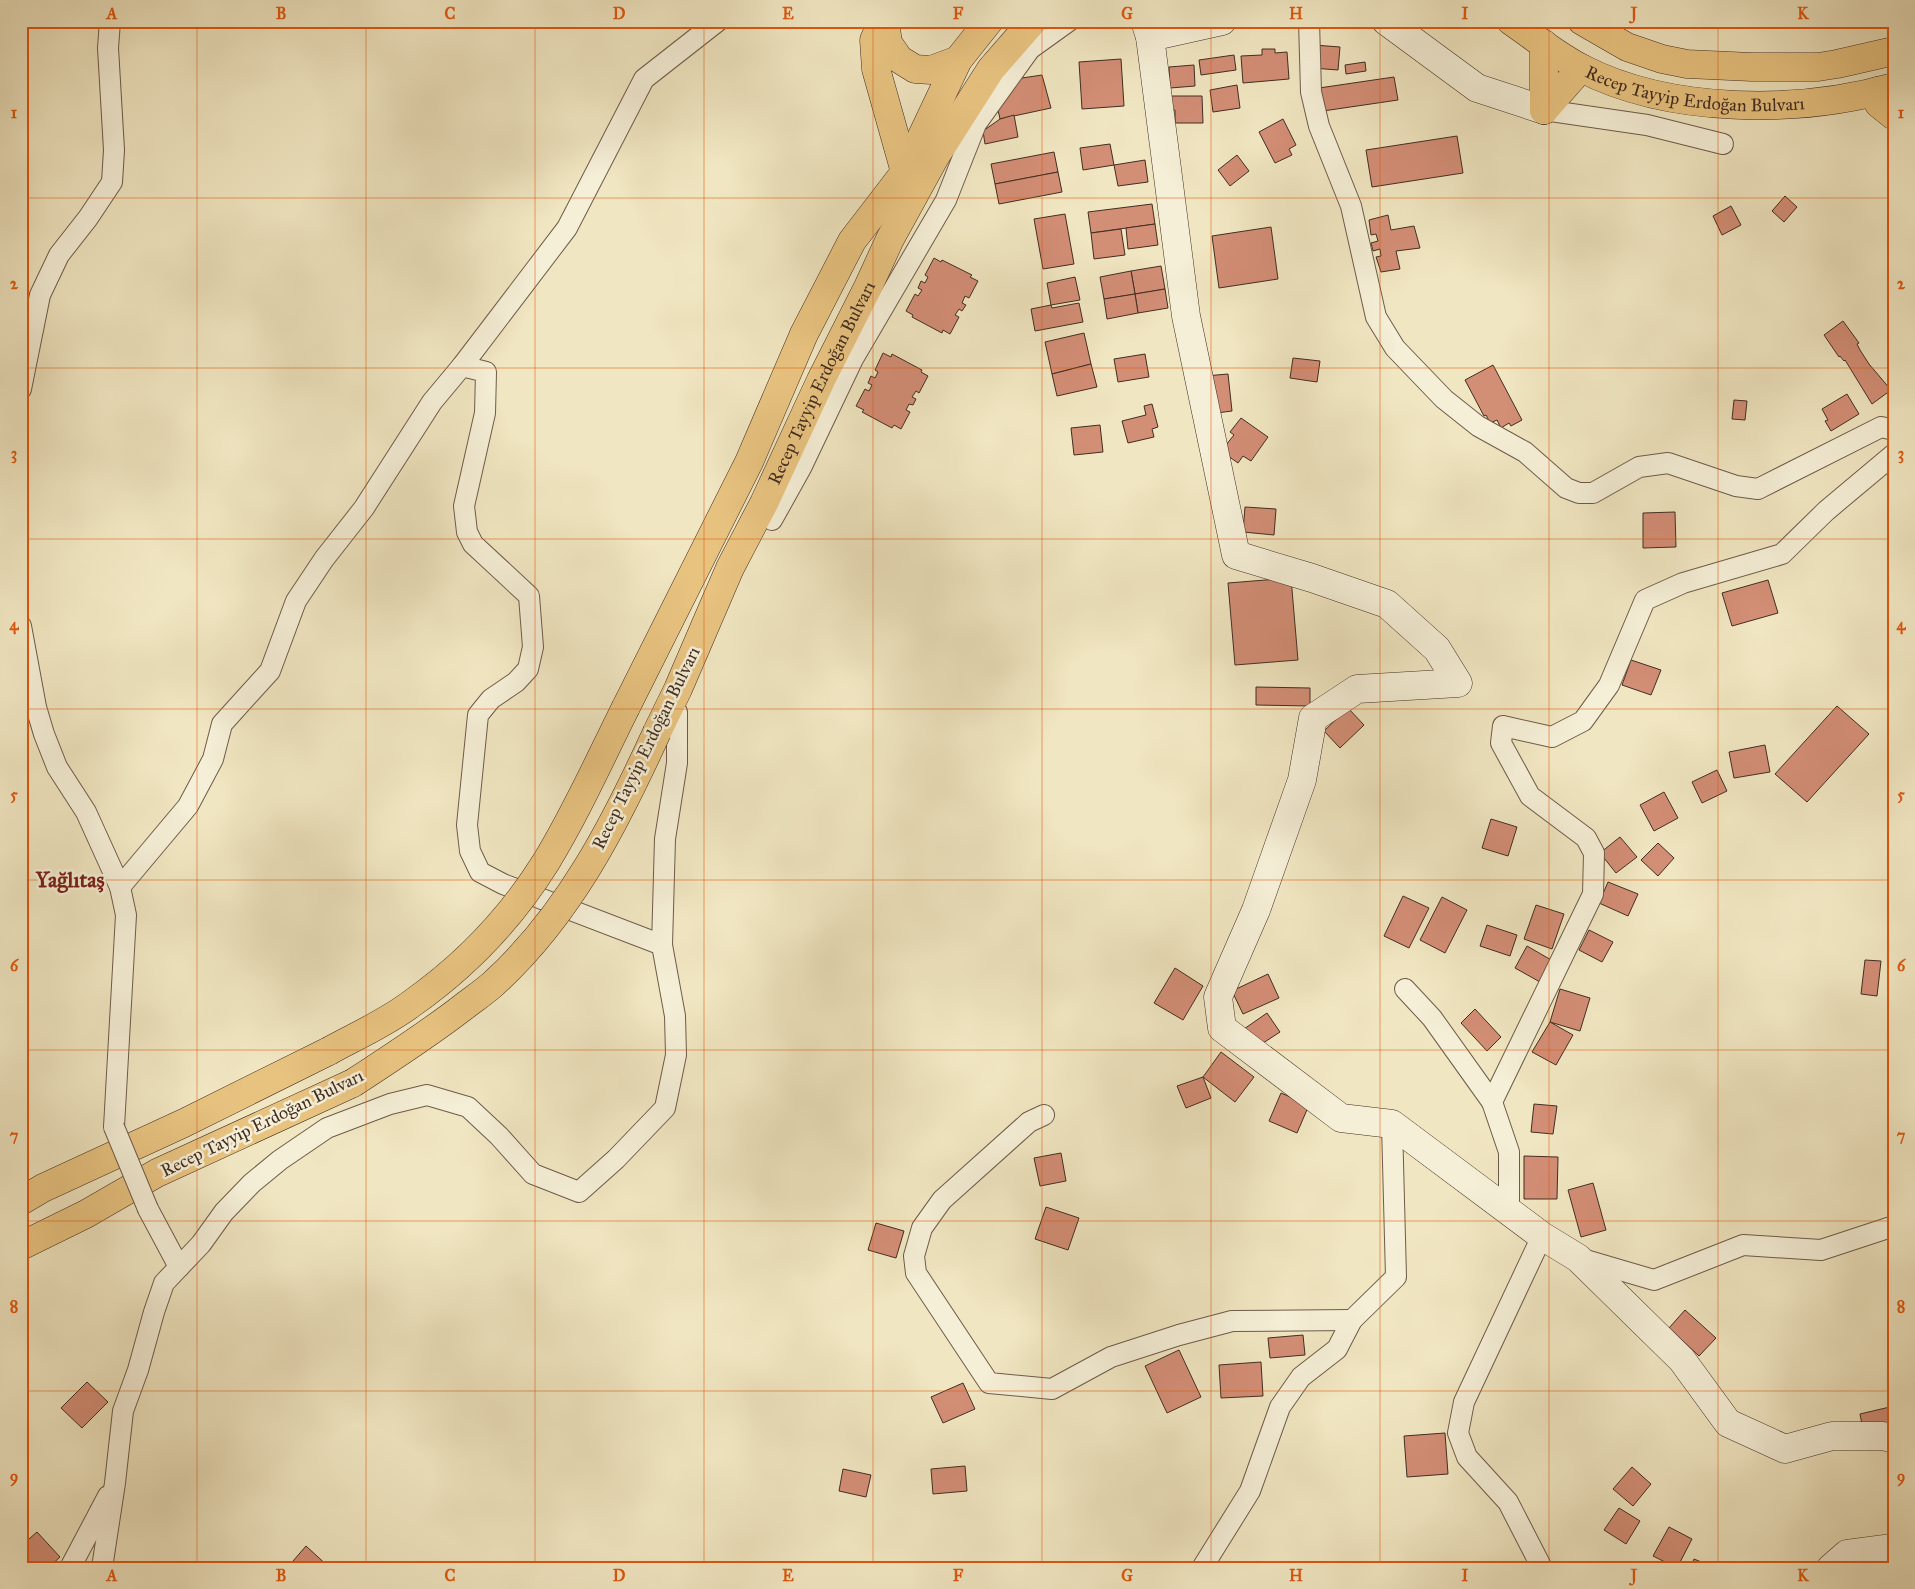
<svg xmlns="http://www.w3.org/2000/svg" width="1915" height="1589" font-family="'IM FELL Great Primer',serif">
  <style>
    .building { fill: #d38e76; stroke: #422d22 }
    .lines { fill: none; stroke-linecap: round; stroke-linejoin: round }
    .street-casing { stroke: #6e5b4a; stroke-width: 22 }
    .secondary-casing { stroke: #422d22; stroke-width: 29 }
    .primary-casing { stroke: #422d22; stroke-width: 29 }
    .street { stroke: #f5efd7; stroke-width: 20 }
    .secondary { stroke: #f5efd7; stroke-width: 28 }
    .primary { stroke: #e8c380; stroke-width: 28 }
    .street-bridge-casing { stroke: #6e5b4a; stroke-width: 22; stroke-linecap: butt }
    .primary-bridge-casing { stroke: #422d22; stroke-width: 29; stroke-linecap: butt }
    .street-bridge { stroke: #f5efd7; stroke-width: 20 }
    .primary-bridge { stroke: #e8c380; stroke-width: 28 }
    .grid { fill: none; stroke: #e0570d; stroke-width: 1; stroke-opacity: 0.55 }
    .labels { text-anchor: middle; stroke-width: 5; stroke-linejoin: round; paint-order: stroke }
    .street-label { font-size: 18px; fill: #422d22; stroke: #f5efd7 }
    .district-label { font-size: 22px; font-weight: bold; fill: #7a1f14; stroke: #f5efd7 }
    .neatline { fill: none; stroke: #e0570d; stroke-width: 2 }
    .grid-label { font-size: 16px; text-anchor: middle; font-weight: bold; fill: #e0570d }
  </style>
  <rect width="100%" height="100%" fill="#f0e6c1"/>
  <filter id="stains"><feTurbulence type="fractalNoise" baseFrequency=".004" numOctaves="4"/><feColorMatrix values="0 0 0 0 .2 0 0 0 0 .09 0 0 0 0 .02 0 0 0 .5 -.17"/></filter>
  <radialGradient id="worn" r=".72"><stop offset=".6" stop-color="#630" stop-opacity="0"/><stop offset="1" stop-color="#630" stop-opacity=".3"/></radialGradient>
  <g class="building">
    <path d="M1314,45L1340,47L1338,70L1312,68Z"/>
    <path d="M1262,49H1275V53L1287,52L1289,79L1243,83L1241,56L1262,55Z"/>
    <path d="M1234,55L1236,70L1201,75L1199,60Z"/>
    <path d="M1121,59L1124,106L1082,109L1079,62Z"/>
    <path d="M1365,62L1366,71L1346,74L1345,65Z"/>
    <path d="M1194,65L1195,86L1170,88L1169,67Z"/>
    <path d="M1042,75L1051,108L1000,119L998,110L1013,85L1022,78Z"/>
    <path d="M1394,77L1398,100L1323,111L1319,88Z"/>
    <path d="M1237,85L1240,108L1213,112L1210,90Z"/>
    <path d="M1169,96H1202L1203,123H1175V110H1169Z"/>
    <path d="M1014,115L1018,137L985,144L983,131L1000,119Z"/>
    <path d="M1283,119L1296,145L1289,149L1292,155L1275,163L1259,132Z"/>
    <path d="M1457,136L1463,173L1372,187L1366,150Z"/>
    <path d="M1110,144L1114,165L1083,170L1080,148Z"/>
    <path d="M1054,152L1058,172L995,184L991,164Z"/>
    <path d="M1237,155L1249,171L1230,186L1218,170Z"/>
    <path d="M1145,160L1148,182L1118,186L1114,165Z"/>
    <path d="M1058,172L1062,192L999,204L995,184Z"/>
    <path d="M1785,196L1797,207L1784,222L1772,211Z"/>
    <path d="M1152,204L1155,224L1091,233L1088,212Z"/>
    <path d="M1731,206L1741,225L1722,235L1713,216Z"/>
    <path d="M1065,214L1074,264L1043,269L1034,219Z"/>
    <path d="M1388,215L1391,230L1414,226L1420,248L1396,251L1400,269L1381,272L1376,257L1381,256L1380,249L1373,251L1371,243L1378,241L1376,234L1371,235L1369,220Z"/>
    <path d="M1155,224L1158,245L1128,249L1126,228Z"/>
    <path d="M1271,227L1278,279L1219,288L1212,236Z"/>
    <path d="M1121,229L1125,255L1094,259L1091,233Z"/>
    <path d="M934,258L941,262L942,260L972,275L970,277L978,281L969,298L965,296L962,303L966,305L962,311L959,309L955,315L959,317L950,334L943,330L942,333L912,317L913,315L906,311L915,294L918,296L922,290L918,288L921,281L925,283L928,277L925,275Z"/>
    <path d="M1161,266L1165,289L1135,294L1131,271Z"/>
    <path d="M1131,271L1135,294L1104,299L1100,277Z"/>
    <path d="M1075,277L1080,300L1051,305L1047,283Z"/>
    <path d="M1165,289L1168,308L1138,313L1135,294Z"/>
    <path d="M1135,294L1138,313L1107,319L1104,299Z"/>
    <path d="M1079,303L1083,322L1035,331L1031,309L1051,305L1052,308Z"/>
    <path d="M1843,321L1859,343L1857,344L1860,350L1869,364L1891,390L1872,404L1845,360L1844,361L1840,356L1839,357L1824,335Z"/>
    <path d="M1084,333L1091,364L1052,374L1045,342Z"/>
    <path d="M883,353L891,357L892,354L922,370L921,372L928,376L919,393L916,391L912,397L916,399L913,405L909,404L906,410L910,412L901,429L894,425L892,428L862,412L864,410L856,406L865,389L869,391L872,385L868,383L871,376L875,378L878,372L875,370Z"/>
    <path d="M1145,354L1149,377L1118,382L1114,359Z"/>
    <path d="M1293,358L1320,361L1317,382L1290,378Z"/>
    <path d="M1091,364L1097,387L1057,396L1052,374Z"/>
    <path d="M1493,365L1522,420L1511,426L1509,423L1501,428L1497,420L1490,423L1486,415L1484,416L1465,380Z"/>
    <path d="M1228,374L1232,411L1209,414L1205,376Z"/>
    <path d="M1847,394L1859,414L1831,431L1825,421L1828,420L1822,409Z"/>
    <path d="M1734,400L1747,401L1745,420L1732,419Z"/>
    <path d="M1152,404L1158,427L1152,429L1154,437L1128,443L1122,421L1146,415L1144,406Z"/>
    <path d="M1241,418L1268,437L1251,461L1243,456L1238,463L1221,451L1234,435L1230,432Z"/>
    <path d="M1100,425L1103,452L1074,455L1071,428Z"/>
    <path d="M1245,507L1276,509L1274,535L1243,532Z"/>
    <path d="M1675,512L1676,547L1643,548V513Z"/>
    <path d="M1291,578L1298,660L1235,665L1228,583Z"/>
    <path d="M1768,580L1778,613L1732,626L1722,593Z"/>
    <path d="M1631,660L1661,670L1651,695L1622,685Z"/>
    <path d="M1256,687L1310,688V706L1256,705Z"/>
    <path d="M1837,706L1869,734L1807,802L1775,774Z"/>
    <path d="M1348,708L1364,725L1340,748L1324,731Z"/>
    <path d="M1765,745L1770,772L1734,778L1729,752Z"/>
    <path d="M1717,770L1727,791L1702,803L1692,782Z"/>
    <path d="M1664,792L1678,818L1654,831L1640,805Z"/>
    <path d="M1491,819L1517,827L1508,856L1482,848Z"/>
    <path d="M1620,837L1637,857L1616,873L1600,853Z"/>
    <path d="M1658,843L1674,858L1658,876L1641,860Z"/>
    <path d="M1608,882L1638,894L1628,916L1599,903Z"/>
    <path d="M1403,896L1429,908L1409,948L1384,936Z"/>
    <path d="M1442,897L1467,910L1445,953L1420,940Z"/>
    <path d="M1536,905L1564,914L1552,949L1524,939Z"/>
    <path d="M1487,925L1517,935L1510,956L1480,946Z"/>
    <path d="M1589,930L1613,942L1602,962L1579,950Z"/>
    <path d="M1527,946L1553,961L1540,982L1515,968Z"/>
    <path d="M1865,960L1881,961L1877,996L1861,994Z"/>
    <path d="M1175,968L1203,986L1183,1020L1154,1003Z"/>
    <path d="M1268,974L1279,998L1243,1014L1232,991Z"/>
    <path d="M1560,989L1590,998L1580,1031L1550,1022Z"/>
    <path d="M1475,1009L1501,1037L1487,1051L1461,1023Z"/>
    <path d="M1267,1013L1280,1032L1257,1047L1244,1029Z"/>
    <path d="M1550,1022L1573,1035L1556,1065L1532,1052Z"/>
    <path d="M1221,1052L1254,1077L1235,1102L1203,1077Z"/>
    <path d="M1203,1077L1211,1098L1186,1108L1177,1086Z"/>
    <path d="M1281,1093L1309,1105L1297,1133L1269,1121Z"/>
    <path d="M1534,1104L1557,1106L1553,1134L1531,1132Z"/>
    <path d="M1061,1153L1066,1181L1040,1186L1034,1158Z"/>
    <path d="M1524,1156L1558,1157L1557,1199H1524Z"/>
    <path d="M1593,1183L1606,1230L1581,1237L1568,1190Z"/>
    <path d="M1046,1207L1079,1218L1068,1250L1035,1239Z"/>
    <path d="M876,1223L904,1231L896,1258L868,1250Z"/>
    <path d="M1685,1310L1716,1338L1699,1356L1669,1328Z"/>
    <path d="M1303,1335L1305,1355L1270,1358L1268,1338Z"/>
    <path d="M1179,1350L1201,1397L1167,1413L1145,1366Z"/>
    <path d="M1261,1362L1263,1396L1221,1398L1219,1365Z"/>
    <path d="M87,1382L108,1402L82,1428L61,1408Z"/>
    <path d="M963,1383L975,1409L943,1423L931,1397Z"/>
    <path d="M1894,1406V1424L1863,1430L1860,1414Z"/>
    <path d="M1445,1433L1448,1474L1407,1477L1404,1436Z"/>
    <path d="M965,1466L967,1491L933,1494L931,1469Z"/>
    <path d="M1632,1467L1651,1484L1633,1506L1613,1489Z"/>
    <path d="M843,1469L871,1475L866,1497L839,1491Z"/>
    <path d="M1619,1508L1640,1521L1626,1544L1604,1530Z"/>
    <path d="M1669,1527L1692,1539L1677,1568L1653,1556Z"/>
    <path d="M37,1532L60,1557L48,1568H23L21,1546Z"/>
    <path d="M306,1546L330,1568H287Z"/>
    <path d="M1694,1559L1716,1568H1690Z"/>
    <path d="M1870,1562L1888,1568H1868Z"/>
  </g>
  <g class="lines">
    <defs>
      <g id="street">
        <path d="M1309,21L1311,92L1319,126L1351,206L1376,317L1395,348L1444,399L1478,426L1525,452L1566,488L1579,493H1593L1639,467L1668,463L1736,486L1758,489L1881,427L1894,430"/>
        <path d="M1544,110L1647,125L1723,144"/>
        <path d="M462,366L567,228L644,79L718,21"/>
        <path d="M21,389L40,295L59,255L88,218L112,182L114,150L108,48L110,21"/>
        <path d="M772,520L801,468L853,359L946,200L976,124L1030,49L1069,21"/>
        <path d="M21,626L36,707L44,734L57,767L86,812L120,887L188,806L213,759L222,724L270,671L296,601L324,559L364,508L432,402L462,366L486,372L485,413L464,506L467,532L473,544L529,596L533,647L528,669L516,682L491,699L478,715L467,825L470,851L480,872L503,884L662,945"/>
        <path d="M1405,989L1432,1018L1492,1102L1509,1152V1212"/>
        <path d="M1492,1102L1593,894L1594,853L1586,838L1530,796L1501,743L1503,726L1552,737L1583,721L1609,685L1645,600L1683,583L1782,554L1826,511L1894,454"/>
        <path d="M1044,1115L1029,1122L942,1200L922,1228L914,1256L916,1273L989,1383L1052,1389L1111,1357L1179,1335L1232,1321L1352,1320"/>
        <path d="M114,1127L126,915L120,887"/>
        <path d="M148,1209L179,1267"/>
        <path d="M1542,1236L1464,1402L1458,1433L1467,1457L1508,1502L1542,1568"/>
        <path d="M1579,1258L1654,1280L1743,1245L1821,1250L1894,1226"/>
        <path d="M70,1568L108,1496"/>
        <path d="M102,1568L115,1483L123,1411L138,1370L154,1312L164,1283L201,1244L224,1212L252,1183L280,1160L327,1128L390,1104L427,1095L468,1107L499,1136L533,1174L579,1192L616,1159L665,1108L676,1055L675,1016L662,945L665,839L677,763V712"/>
        <path d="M1202,1568L1250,1491L1280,1407L1301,1377L1337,1349L1352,1320L1396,1277L1392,1124"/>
      </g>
      <g id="secondary">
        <path d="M1145,21L1150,37L1186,316L1236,555L1312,578L1387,604L1437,649L1458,683L1357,689L1313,718L1302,780L1256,910L1218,997L1222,1028L1341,1118L1392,1124L1542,1236L1578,1258L1682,1360L1728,1423L1785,1449L1832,1436H1883L1894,1439"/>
        <path d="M1386,21L1477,88L1544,110"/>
        <path d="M1150,37L1222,21"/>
        <path d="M1831,1568L1847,1554L1885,1549L1894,1550"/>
      </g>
      <g id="primary">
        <path d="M883,21L874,40L876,69L905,172"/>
        <path d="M885,21L888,43L899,59L915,69L931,70L958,60"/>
        <path id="s1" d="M1511,21C1534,37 1556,55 1581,68C1670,114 1799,114 1894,87"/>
        <path d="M1582,21L1627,47L1662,59L1687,64L1752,67H1818L1837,64L1894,51"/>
        <path d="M1544,44V110"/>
        <path d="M1877,91L1879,104L1894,116"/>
        <path d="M1544,110L1581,68"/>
        <path d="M626,707L749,462L804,334L852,241L905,172L958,60L989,21"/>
        <path id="s2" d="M657,732L678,689L730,568L764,503L821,380L868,287L890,239L935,157L991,69L1033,21"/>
        <path d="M21,1201L43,1188L184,1123L329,1051"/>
        <path d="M21,1246L86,1214L157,1173L353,1083"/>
      </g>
    </defs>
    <use href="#street" class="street-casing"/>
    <use href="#secondary" class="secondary-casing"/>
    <use href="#primary" class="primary-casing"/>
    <use href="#street" class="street"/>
    <use href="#secondary" class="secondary"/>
    <use href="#primary" class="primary"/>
    <defs>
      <path id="street-bridge" d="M114,1127L148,1209"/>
      <g id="primary-bridge">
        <path d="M329,1051C356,1036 386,1023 411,1004C465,966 511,918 546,862C576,813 600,759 626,707"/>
        <path d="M353,1083C390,1059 427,1035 462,1008C472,1000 483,993 493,984C569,915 615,824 657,732"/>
      </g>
    </defs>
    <use href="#street-bridge" class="street-bridge-casing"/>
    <use href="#primary-bridge" class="primary-bridge-casing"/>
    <use href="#street-bridge" class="street-bridge"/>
    <use href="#primary-bridge" class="primary-bridge"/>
  </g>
  <path class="grid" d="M197,21V1568M366,21V1568M535,21V1568M704,21V1568M873,21V1568M1042,21V1568M1211,21V1568M1380,21V1568M1549,21V1568M1718,21V1568M21,198H1894M21,368H1894M21,539H1894M21,709H1894M21,880H1894M21,1050H1894M21,1221H1894M21,1391H1894"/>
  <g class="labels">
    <g class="street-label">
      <text dy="6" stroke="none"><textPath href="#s1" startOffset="202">Recep Tayyip Erdoğan Bulvarı</textPath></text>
      <text dy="6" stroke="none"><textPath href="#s2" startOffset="386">Recep Tayyip Erdoğan Bulvarı</textPath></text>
      <text transform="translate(646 748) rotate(-64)" y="6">Recep Tayyip Erdoğan Bulvarı</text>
      <text transform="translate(262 1123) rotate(-26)" y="6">Recep Tayyip Erdoğan Bulvarı</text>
    </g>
    <g class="district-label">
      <text x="70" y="887">Yağlıtaş</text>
    </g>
  </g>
  <rect width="1915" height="1589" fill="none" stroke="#f0e6c1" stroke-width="55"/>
  <rect x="28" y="28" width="1860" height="1534" class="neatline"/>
  <g class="grid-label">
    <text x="112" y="19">A</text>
    <text x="281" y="19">B</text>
    <text x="450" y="19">C</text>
    <text x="619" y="19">D</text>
    <text x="788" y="19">E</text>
    <text x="958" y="19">F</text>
    <text x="1127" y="19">G</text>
    <text x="1296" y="19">H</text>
    <text x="1465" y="19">I</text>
    <text x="1634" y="19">J</text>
    <text x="1803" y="19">K</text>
    <text x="14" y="118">1</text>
    <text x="1901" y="118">1</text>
    <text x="14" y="289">2</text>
    <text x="1901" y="289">2</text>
    <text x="14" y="459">3</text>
    <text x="1901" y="459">3</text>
    <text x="14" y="630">4</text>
    <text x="1901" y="630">4</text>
    <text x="14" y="800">5</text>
    <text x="1901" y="800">5</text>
    <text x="14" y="971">6</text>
    <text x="1901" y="971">6</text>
    <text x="14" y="1141">7</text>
    <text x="1901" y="1141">7</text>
    <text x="14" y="1312">8</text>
    <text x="1901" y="1312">8</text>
    <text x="14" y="1482">9</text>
    <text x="1901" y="1482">9</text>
    <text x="112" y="1581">A</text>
    <text x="281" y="1581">B</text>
    <text x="450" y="1581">C</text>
    <text x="619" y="1581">D</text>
    <text x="788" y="1581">E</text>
    <text x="958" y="1581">F</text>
    <text x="1127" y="1581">G</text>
    <text x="1296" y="1581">H</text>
    <text x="1465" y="1581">I</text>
    <text x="1634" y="1581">J</text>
    <text x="1803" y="1581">K</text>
  </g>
  <rect width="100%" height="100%" filter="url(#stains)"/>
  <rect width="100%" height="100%" fill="url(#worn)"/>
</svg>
